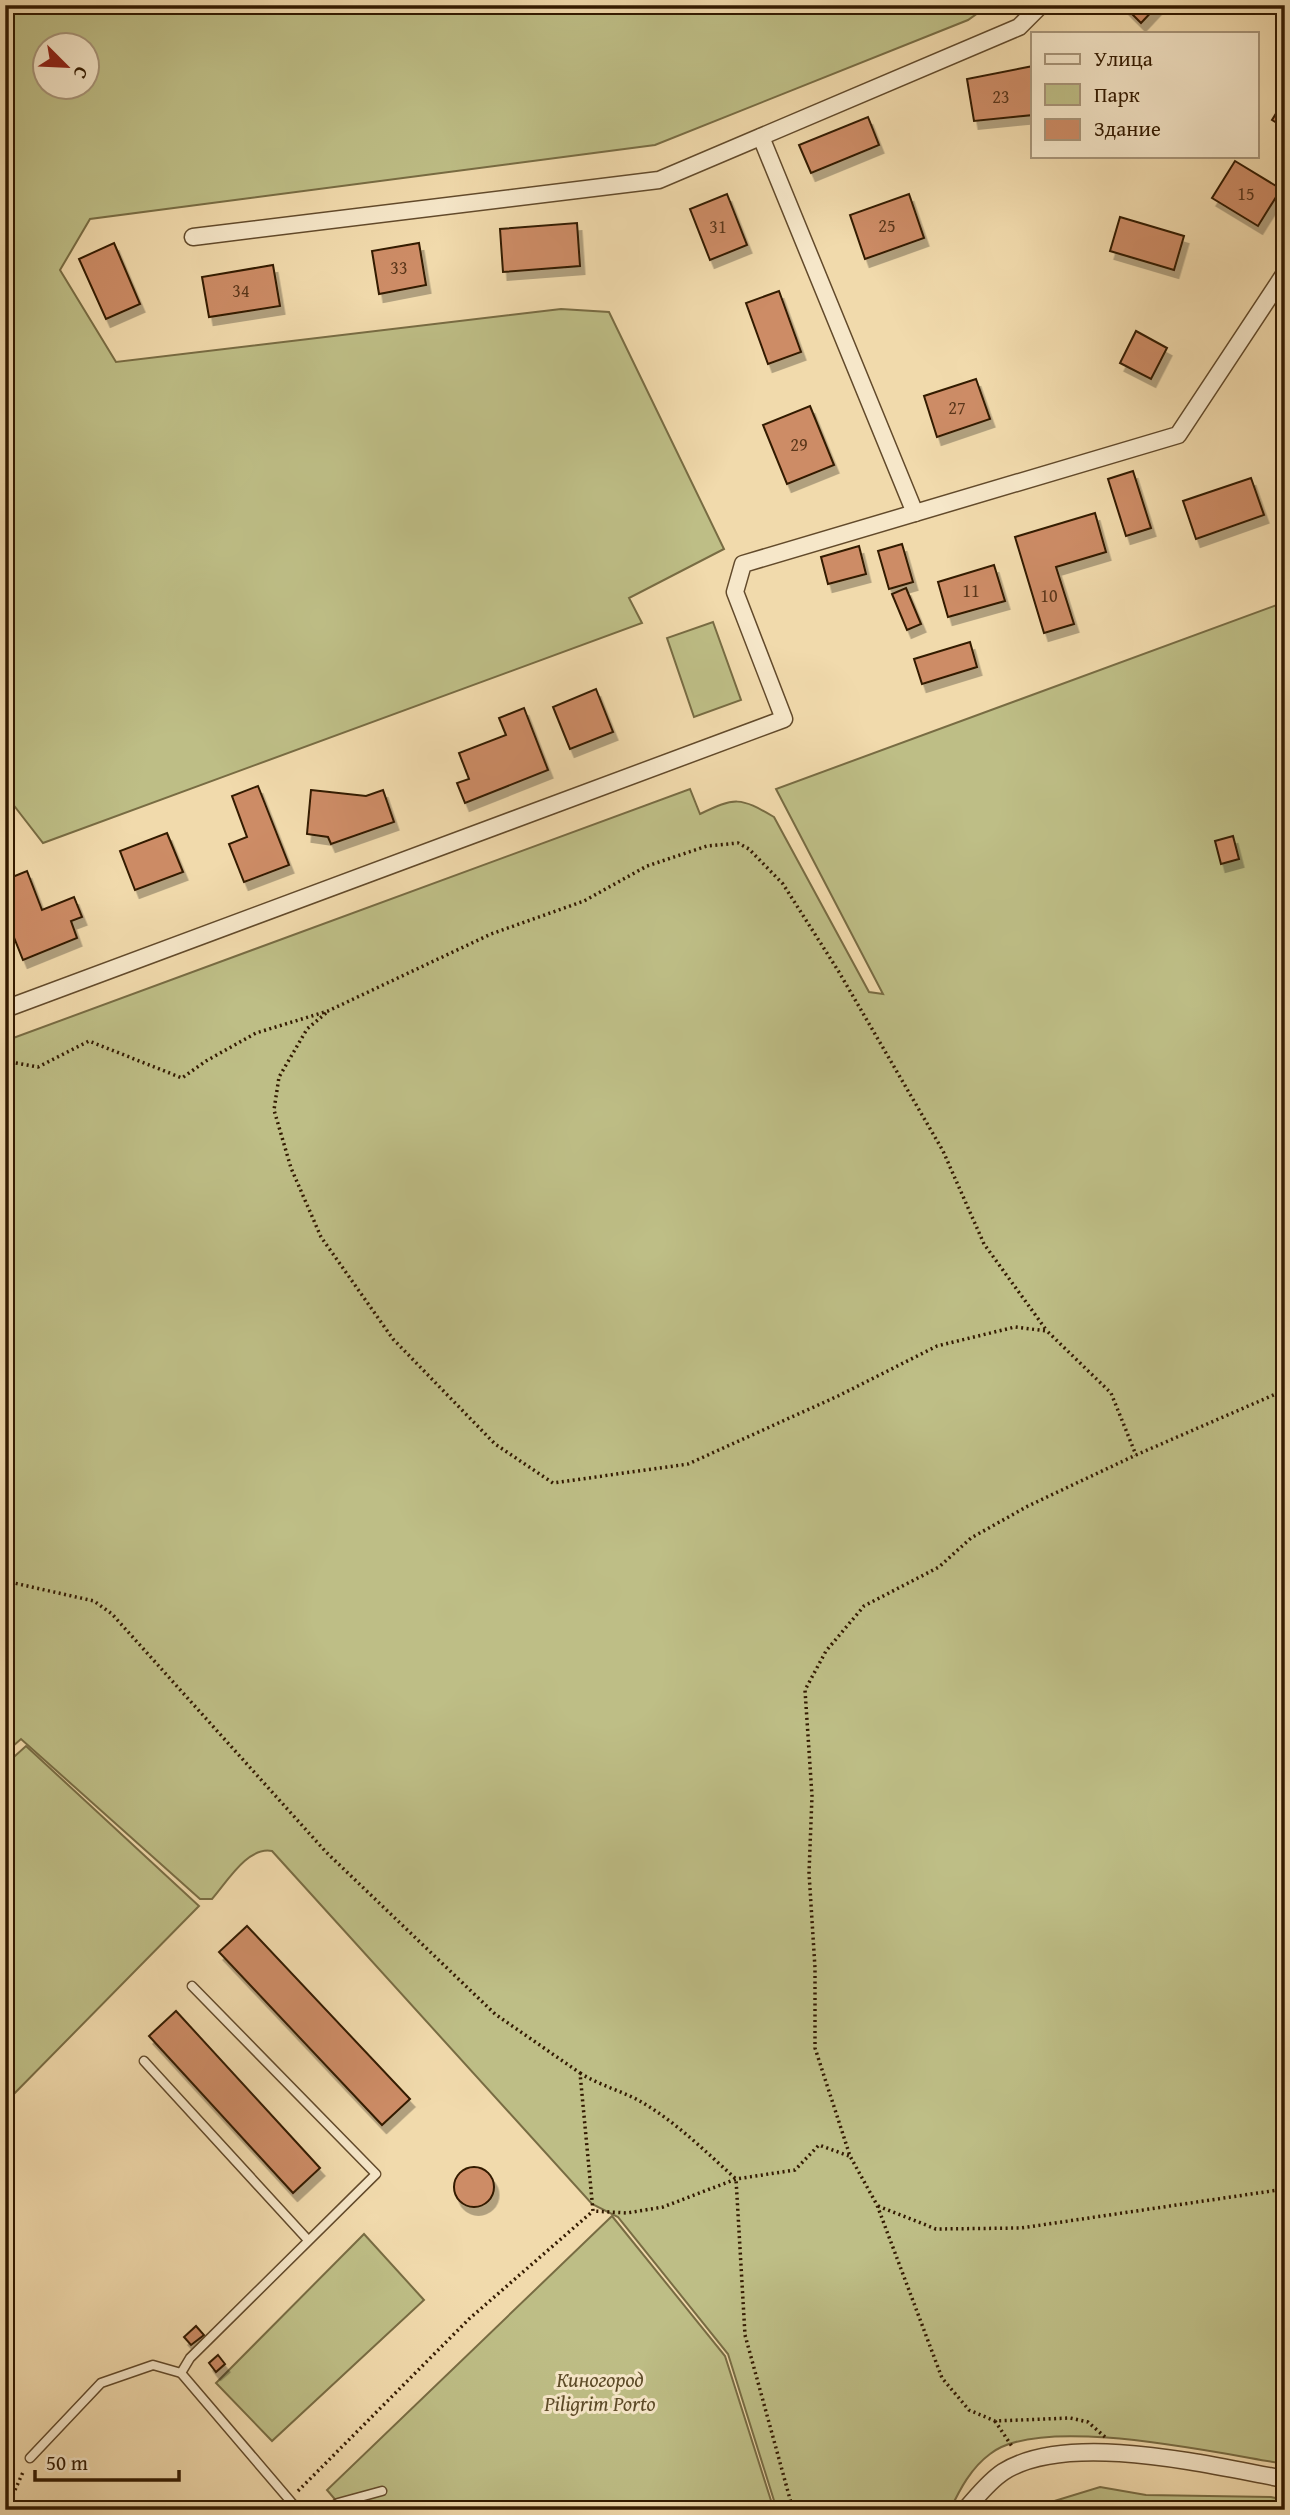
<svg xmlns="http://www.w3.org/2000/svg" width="1290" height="2515" font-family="'Gentium Book Plus',serif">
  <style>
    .green { fill: #bebe86; stroke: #786c43; stroke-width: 2; fill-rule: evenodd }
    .building { fill: #cd8c66; stroke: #331a00; stroke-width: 2; filter: url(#shadow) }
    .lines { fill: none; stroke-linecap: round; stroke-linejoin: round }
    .service-casing { stroke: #624a2b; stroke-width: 11 }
    .minor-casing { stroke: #624a2b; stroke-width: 19 }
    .path { stroke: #331a00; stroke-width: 3.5; stroke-dasharray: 2 3.5; stroke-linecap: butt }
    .service { stroke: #f6e7c9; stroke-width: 8 }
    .minor { stroke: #f6e7c9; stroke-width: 16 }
    .labels { text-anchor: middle; stroke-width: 6; stroke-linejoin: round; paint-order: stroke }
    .number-label { font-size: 18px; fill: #5a361a }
    .park-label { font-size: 21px; font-style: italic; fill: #5d4b28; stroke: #f6e7c9 }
  </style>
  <defs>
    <filter id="shadow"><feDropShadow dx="4.5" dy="8" stdDeviation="0" flood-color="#0004"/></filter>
  </defs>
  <rect width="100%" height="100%" fill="#f1daac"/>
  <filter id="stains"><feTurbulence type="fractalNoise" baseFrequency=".00286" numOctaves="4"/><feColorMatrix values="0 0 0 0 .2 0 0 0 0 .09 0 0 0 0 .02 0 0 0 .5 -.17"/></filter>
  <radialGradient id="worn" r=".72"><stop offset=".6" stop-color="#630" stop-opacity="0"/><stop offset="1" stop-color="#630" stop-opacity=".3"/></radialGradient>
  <g class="green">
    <path d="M5,5H989L968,20L655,145L90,219L60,270L116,362L561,309L609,312L724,549L629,598L642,623L43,843L5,794ZM46,46H88V88H46Z"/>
    <path d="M1285,602V2464C1221,2454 1041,2413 990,2454C971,2468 960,2489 950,2510H777L728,2354L618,2217L592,2204L272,1851C248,1846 227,1882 212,1899H200L21,1739L5,1753V1041L690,789L700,814C735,797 740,797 774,817L869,992L883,994L776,789Z"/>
    <path d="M713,622L741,700L694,717L667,638Z"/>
    <path d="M26,1746L199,1906L5,2103V1765Z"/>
    <path d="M612,2216L725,2356L774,2510H344L327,2490Z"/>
    <path d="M364,2234L424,2300L272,2441L216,2383Z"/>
    <path d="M1100,2487L1146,2495L1271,2497L1285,2500V2510H1025Z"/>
  </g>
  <g class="building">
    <path d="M1123,5H1158L1141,23Z"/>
    <path d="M1033,66V115L974,121L967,79Z"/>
    <path d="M1285,99V128L1272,120Z"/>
    <path d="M868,117L879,145L811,173L799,145Z"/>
    <path d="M1235,161L1281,189L1258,226L1212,198Z"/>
    <path d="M727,194L747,245L710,260L690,209Z"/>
    <path d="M909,194L924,238L865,259L850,215Z"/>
    <path d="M1120,217L1184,236L1174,270L1110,251Z"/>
    <path d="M577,223L580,266L503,272L500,229Z"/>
    <path d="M114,243L140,304L106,319L79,259Z"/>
    <path d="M419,243L426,285L379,294L372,251Z"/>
    <path d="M273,265L280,306L209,317L202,277Z"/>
    <path d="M779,291L801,352L768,364L746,303Z"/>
    <path d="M1136,331L1167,348L1151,379L1120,363Z"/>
    <path d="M976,379L990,419L937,437L924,396Z"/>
    <path d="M810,406L834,465L787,484L763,425Z"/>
    <path d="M1133,471L1151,528L1126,536L1108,479Z"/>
    <path d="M1251,478L1264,515L1196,539L1183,501Z"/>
    <path d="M1095,513L1106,552L1056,567L1074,624L1044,633L1015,537Z"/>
    <path d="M902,544L913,582L889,589L878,551Z"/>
    <path d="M859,546L866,574L828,584L821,557Z"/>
    <path d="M994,565L1005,601L948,617L938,582Z"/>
    <path d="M906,588L921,624L907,630L892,594Z"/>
    <path d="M970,642L977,667L922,684L914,659Z"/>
    <path d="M596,689L613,732L570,749L553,707Z"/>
    <path d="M524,708L548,770L465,803L457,783L469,779L459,753L506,735L499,718Z"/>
    <path d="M258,786L289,865L244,882L229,844L247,837L232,796Z"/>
    <path d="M311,790L366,796L383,790L394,822L331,844L328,837L307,834Z"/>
    <path d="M167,833L183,872L135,890L120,851Z"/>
    <path d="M1233,836L1239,859L1221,864L1215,841Z"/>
    <path d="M27,871L42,910L74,897L82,917L71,921L77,938L23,960L5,915V880Z"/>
    <path d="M247,1926L410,2099L382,2125L219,1952Z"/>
    <path d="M176,2011L320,2168L293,2193L149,2036Z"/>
    <circle cx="474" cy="2187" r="20"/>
    <path d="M196,2326L204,2335L191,2345L184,2337Z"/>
    <path d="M218,2355L225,2364L216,2372L209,2363Z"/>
  </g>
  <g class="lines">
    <defs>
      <g id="service">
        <path d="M144,2061L308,2240"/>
        <path d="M181,2373L190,2358L376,2174L192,1986"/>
        <path d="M30,2458L101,2383L153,2365L181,2373L298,2510"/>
        <path d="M327,2510L338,2503L382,2491"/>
      </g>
      <g id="minor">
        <path d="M761,137L915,513"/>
        <path d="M193,237L659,180L1019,27L1041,5"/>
        <path d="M5,1009L784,719L735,592L743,564L1178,435L1285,273"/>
        <path d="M965,2510C977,2497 988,2482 1003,2472C1069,2430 1211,2466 1285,2479"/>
      </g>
    </defs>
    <use href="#service" class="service-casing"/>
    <use href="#minor" class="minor-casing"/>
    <g class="path">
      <path d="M326,1013L307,1029L279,1077L274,1110L291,1168L321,1237L393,1339L495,1444L553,1483L688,1464L838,1396L937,1346L1015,1327L1047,1331L1111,1393L1136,1455"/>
      <path d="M5,1061L38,1067L89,1041L182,1078L206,1061L256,1033L328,1011L491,934L584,901L647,866L707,846L738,843L749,849L783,884L839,972L943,1151L984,1244L1047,1331"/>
      <path d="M5,1581L94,1601L112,1614L326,1852L495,2014L580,2073L593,2211L627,2213L663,2207L736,2179L795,2170L819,2145L849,2156"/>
      <path d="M580,2073C599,2085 619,2090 638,2100C674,2120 706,2152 736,2179L745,2335L793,2510"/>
      <path d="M878,2206L936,2229L1021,2228L1285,2189"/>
      <path d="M995,2421L1013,2448"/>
      <path d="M1105,2437L1088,2422L1070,2418L995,2421L969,2410L942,2378L877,2205L850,2156L815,2048V1968L809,1873L812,1796L805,1690L826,1651L864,1606L939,1567L971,1538L1028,1506L1136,1455L1285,1390"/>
      <path d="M298,2491L469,2319L593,2211"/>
      <path d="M6,2510L24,2470"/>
    </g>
    <use href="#service" class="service"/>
    <use href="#minor" class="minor"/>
  </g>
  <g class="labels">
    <g class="number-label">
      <text x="1001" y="103">23</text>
      <text x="1246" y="200">15</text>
      <text x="887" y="232">25</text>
      <text x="718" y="233">31</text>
      <text x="399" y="274">33</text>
      <text x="241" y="297">34</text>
      <text x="957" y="414">27</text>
      <text x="799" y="451">29</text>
      <text x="971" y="597">11</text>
      <text x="1049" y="602">10</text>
    </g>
    <g class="park-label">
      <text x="600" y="2387">Киногород<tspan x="600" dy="24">Piligrim Porto</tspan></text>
    </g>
  </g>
  <rect width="1290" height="2515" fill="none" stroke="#f1daac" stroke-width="28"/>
  <rect x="7" y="7" width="1276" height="2501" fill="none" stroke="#331a00" stroke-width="3.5"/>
  <rect x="14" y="14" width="1262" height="2487" fill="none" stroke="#331a00" stroke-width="2"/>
  <rect x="1031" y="32" width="228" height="126" fill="#f6e7c9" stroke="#a89579" stroke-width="2"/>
  <rect x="1045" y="54" width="35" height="10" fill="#f6e7c9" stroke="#a89579" stroke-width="2"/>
  <text x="1094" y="66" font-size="21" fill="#331a00">Улица</text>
  <rect x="1045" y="84" width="35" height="21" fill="#bebe86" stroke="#a89579" stroke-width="2"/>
  <text x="1094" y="102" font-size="21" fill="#331a00">Парк</text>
  <rect x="1045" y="119" width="35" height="21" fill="#cd8c66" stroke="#a89579" stroke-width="2"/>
  <text x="1094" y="136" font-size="21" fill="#331a00">Здание</text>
  <g transform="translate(66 66) rotate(114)"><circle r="33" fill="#f6e7c9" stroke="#a89579" stroke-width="2"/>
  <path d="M0-5L12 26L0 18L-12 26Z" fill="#8f2418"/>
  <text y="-10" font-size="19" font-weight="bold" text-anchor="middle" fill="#331a00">С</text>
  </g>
  <path d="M35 2470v10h144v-10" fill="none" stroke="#331a00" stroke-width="3.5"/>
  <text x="46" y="2470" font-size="21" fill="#331a00" stroke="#f6e7c9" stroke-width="5" paint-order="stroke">50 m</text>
  <rect width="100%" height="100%" filter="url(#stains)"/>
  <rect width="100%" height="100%" fill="url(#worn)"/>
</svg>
